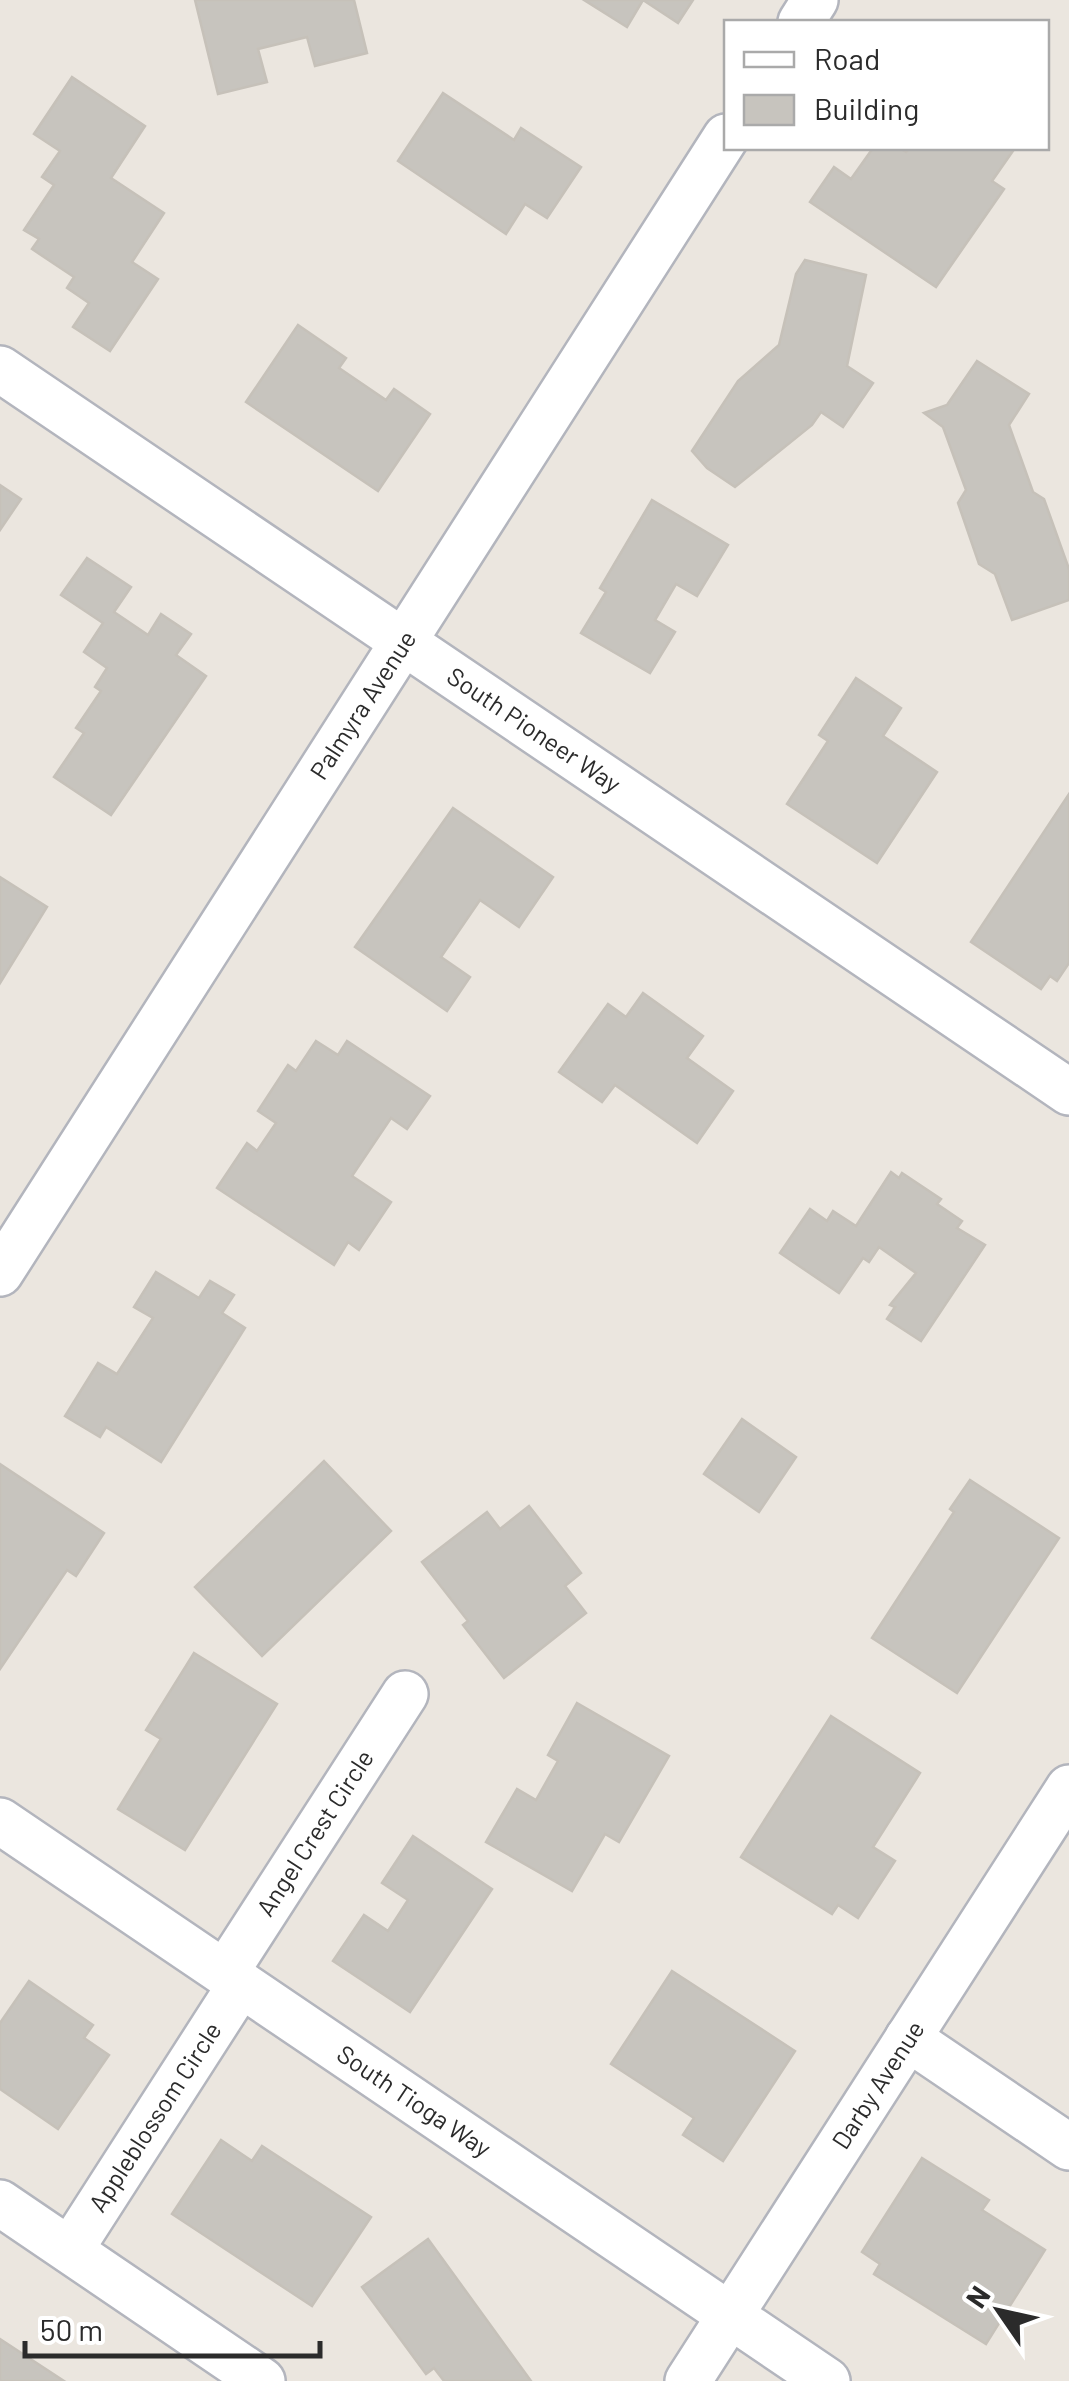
<svg xmlns="http://www.w3.org/2000/svg" width="1069" height="2381" font-family="Barlow,sans-serif">
  <style>
    .building { fill: #c7c4be; stroke: #c6c1b9; stroke-width: 2.5 }
    .lines { fill: none; stroke-linecap: round; stroke-linejoin: round }
    .minor-casing { stroke: #b3b5bd; stroke-width: 50 }
    .minor { stroke: #fff; stroke-width: 45 }
    .labels { text-anchor: middle; stroke-width: 9; stroke-linejoin: round; paint-order: stroke }
    .street-label { font-size: 25px; fill: #2b2b2b; stroke: #fff }
  </style>
  <rect width="100%" height="100%" fill="#ebe6df"/>
  <g class="building">
    <path d="M195,0H354L367,53L315,66L307,37L258,49L267,82L218,94Z"/>
    <path d="M584,0H693L678,23L643,0L627,27Z"/>
    <path d="M72,77L145,126L111,178L164,213L132,262L158,279L110,351L73,327L89,303L67,288L74,277L32,249L39,239L24,230L54,185L42,177L60,151L34,134Z"/>
    <path d="M443,93L514,140L521,128L581,167L547,218L525,204L506,234L398,161Z"/>
    <path d="M873,148H899L906,152L910,148H1015L992,181L1004,189L936,287L810,202L834,167L851,179Z"/>
    <path d="M805,260L866,275L847,366L873,383L843,427L821,412L812,425L735,487L707,468L692,451L738,381L779,345L796,274Z"/>
    <path d="M298,325L346,358L339,368L386,400L394,389L430,414L378,491L246,402Z"/>
    <path d="M977,361L1029,394L1009,425L1033,492L1044,499L1069,569V600L1012,620L995,574L979,564L958,503L966,490L943,427L924,413L947,405Z"/>
    <path d="M0,485L21,499L0,530Z"/>
    <path d="M652,500L728,545L697,596L676,584L655,620L675,632L650,673L581,633L606,592L600,588Z"/>
    <path d="M87,558L131,587L114,612L148,635L161,614L191,634L176,655L206,676L111,815L54,777L84,733L76,728L101,691L95,687L107,668L84,652L103,623L61,595Z"/>
    <path d="M856,678L901,708L883,736L937,772L877,863L787,804L828,741L819,735Z"/>
    <path d="M1069,794V963L1057,981L1050,976L1041,989L971,942Z"/>
    <path d="M453,808L553,877L519,927L480,900L441,957L470,977L447,1011L355,947Z"/>
    <path d="M0,877L47,907L0,983Z"/>
    <path d="M643,993L703,1036L687,1058L733,1091L697,1143L615,1085L602,1102L559,1072L608,1004L626,1017Z"/>
    <path d="M316,1041L338,1055L347,1041L430,1096L407,1129L391,1118L352,1176L391,1202L359,1250L348,1242L334,1265L217,1188L247,1143L257,1151L276,1123L258,1111L288,1065L296,1071Z"/>
    <path d="M891,1172L899,1178L902,1173L941,1199L937,1204L962,1221L957,1228L985,1245L921,1341L887,1319L895,1307L890,1305L916,1273L879,1247L869,1262L863,1258L839,1293L780,1253L810,1209L827,1221L833,1211L856,1226Z"/>
    <path d="M156,1272L199,1298L210,1281L234,1295L222,1313L245,1328L161,1462L106,1427L100,1437L65,1416L98,1363L117,1374L153,1318L134,1307Z"/>
    <path d="M742,1419L796,1457L759,1512L704,1474Z"/>
    <path d="M324,1461L391,1531L262,1656L195,1587Z"/>
    <path d="M0,1464L104,1533L76,1576L67,1570L0,1669Z"/>
    <path d="M970,1480L1059,1538L957,1693L872,1638L954,1512L950,1509Z"/>
    <path d="M529,1506L581,1573L565,1586L586,1613L504,1678L463,1625L468,1621L422,1562L487,1512L500,1529Z"/>
    <path d="M194,1653L277,1704L185,1850L118,1809L161,1739L146,1730Z"/>
    <path d="M577,1703L669,1756L619,1842L605,1834L572,1891L486,1842L517,1789L536,1800L558,1761L548,1755Z"/>
    <path d="M831,1716L920,1773L873,1847L895,1861L858,1918L838,1905L832,1914L741,1857Z"/>
    <path d="M413,1836L492,1889L410,2012L333,1961L364,1915L388,1931L408,1900L382,1883Z"/>
    <path d="M672,1971L795,2051L723,2161L683,2135L694,2118L611,2064Z"/>
    <path d="M29,1981L93,2025L84,2038L109,2055L58,2129L0,2089V2023Z"/>
    <path d="M221,2140L252,2161L262,2146L371,2217L312,2306L172,2214Z"/>
    <path d="M922,2158L989,2200L982,2210L1045,2250L986,2344L874,2274L880,2264L862,2252Z"/>
    <path d="M428,2239L531,2381H444L434,2368L426,2374L362,2287Z"/>
    <path d="M0,2339L64,2381H0Z"/>
  </g>
  <g class="lines">
    <defs>
      <g id="minor">
        <path d="M801,22L815,0"/>
        <path d="M0,369L1069,1092"/>
        <path d="M0,1273L726,137"/>
        <path d="M0,1821L827,2381"/>
        <path d="M225,1973L405,1694"/>
        <path d="M908,2038L1069,2147"/>
        <path d="M0,2203L262,2381"/>
        <path d="M70,2250L241,1984"/>
        <path d="M688,2381L1069,1788"/>
      </g>
    </defs>
    <use href="#minor" class="minor-casing"/>
    <use href="#minor" class="minor"/>
  </g>
  <g class="labels">
    <g class="street-label">
      <text transform="translate(363 705) rotate(-57)" y="9">Palmyra Avenue</text>
      <text transform="translate(534 730) rotate(34)" y="9">South Pioneer Way</text>
      <text transform="translate(315 1833) rotate(-57)" y="9">Angel Crest Circle</text>
      <text transform="translate(878 2085) rotate(-57)" y="9">Darby Avenue</text>
      <text transform="translate(414 2101) rotate(34)" y="9">South Tioga Way</text>
      <text transform="translate(155 2117) rotate(-57)" y="9">Appleblossom Circle</text>
    </g>
  </g>
  <rect x="724" y="20" width="325" height="130" fill="#ffffff" stroke="#aaaaaa" stroke-width="2.5"/>
  <rect x="744" y="52" width="50" height="15" fill="#ffffff" stroke="#aaaaaa" stroke-width="2.5"/>
  <text x="814" y="70" font-size="30" fill="#2b2b2b">Road</text>
  <rect x="744" y="95" width="50" height="30" fill="#c7c4be" stroke="#aaaaaa" stroke-width="2.5"/>
  <text x="814" y="120" font-size="30" fill="#2b2b2b">Building</text>
  <g transform="translate(999 2311) rotate(304)" stroke="#ffffff" stroke-width="8" paint-order="stroke">
  <path d="M0-8L18 38L0 25L-18 38Z" fill="#2b2b2b"/>
  <text y="-15" font-size="28" font-weight="bold" text-anchor="middle" fill="#2b2b2b">N</text>
  </g>
  <path d="M25 2341v15h295v-15" fill="none" stroke="#2b2b2b" stroke-width="5"/>
  <text x="40" y="2341" font-size="30" fill="#2b2b2b" stroke="#ffffff" stroke-width="8" paint-order="stroke">50 m</text>
</svg>
